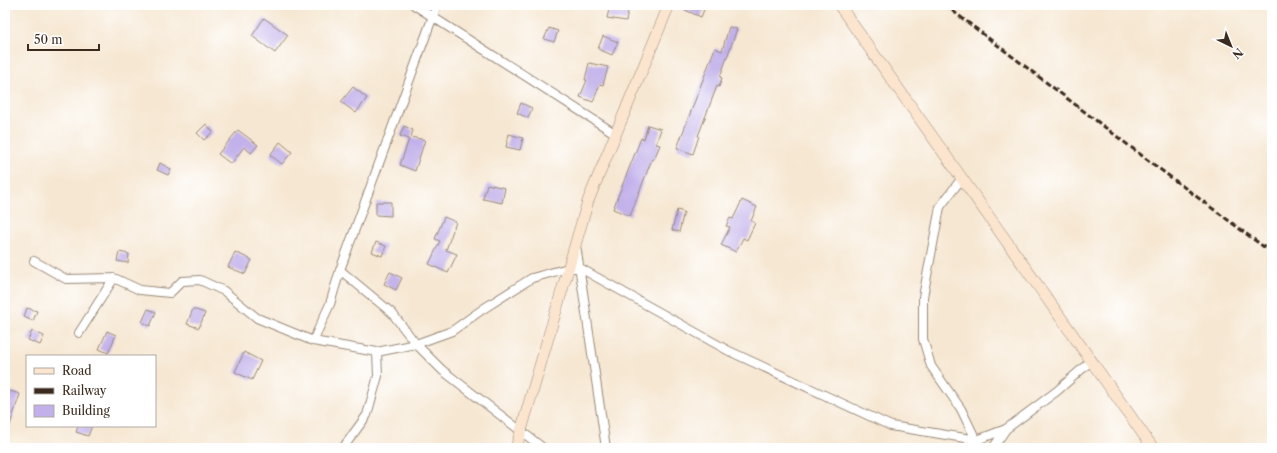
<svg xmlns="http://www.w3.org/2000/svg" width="1277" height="453" font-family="'Libre Caslon Text',serif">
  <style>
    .building { fill: #c1b0ea }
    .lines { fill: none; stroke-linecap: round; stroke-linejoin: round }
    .minor-casing { stroke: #988878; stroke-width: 10 }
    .secondary-casing { stroke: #988878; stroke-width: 12 }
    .minor { stroke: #fff; stroke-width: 8 }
    .secondary { stroke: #fce5cf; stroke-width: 11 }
    .rail { stroke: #3b2a1e; stroke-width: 3; stroke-dasharray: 6 3; stroke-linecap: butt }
  </style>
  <rect width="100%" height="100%" fill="#fff"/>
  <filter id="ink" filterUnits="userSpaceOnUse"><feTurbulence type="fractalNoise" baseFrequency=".025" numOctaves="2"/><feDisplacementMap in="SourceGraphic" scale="8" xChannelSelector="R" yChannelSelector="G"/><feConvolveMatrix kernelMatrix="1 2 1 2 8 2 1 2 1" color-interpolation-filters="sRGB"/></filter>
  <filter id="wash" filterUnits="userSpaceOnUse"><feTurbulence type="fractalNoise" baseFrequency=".012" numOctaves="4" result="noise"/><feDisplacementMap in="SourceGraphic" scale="16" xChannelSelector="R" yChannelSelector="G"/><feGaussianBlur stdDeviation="0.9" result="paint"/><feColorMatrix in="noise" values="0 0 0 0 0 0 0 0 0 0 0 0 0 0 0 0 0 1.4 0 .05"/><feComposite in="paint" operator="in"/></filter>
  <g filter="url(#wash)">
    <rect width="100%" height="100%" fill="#f6e7d2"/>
    <g id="blocks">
      <!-- building -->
      <path class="building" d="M610,5l19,2 -3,14 -19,-3z
        M676,5h30l-5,12 -25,-11z
        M264,18l24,17 -13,18 -23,-17z
        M729,27l8,2 -17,48 2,1 -3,9 -2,-1 -19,50h1l-6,18 -16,-6 38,-100 7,3z
        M549,28l9,3 -4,11 -10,-3z
        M603,36l15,6 -6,13 -14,-6z
        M589,63l19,4 -5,18 -3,-1 -7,18 -13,-5 7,-17h-2z
        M353,87l14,11 -11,15 -15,-11z
        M521,103l11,5 -4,10 -11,-5z
        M206,124l7,8 -9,8 -7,-7z
        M648,125l13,4 -5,15 4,1 -6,14h-2l-22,57 -17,-7 28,-71 3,1z
        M404,126l9,4 -2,7 14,3 -10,31 -15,-6 9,-26 -9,-3z
        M238,130l20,15 -7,8 -7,-6 -13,17 -13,-10z
        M509,134l14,4 -3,12 -14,-3z
        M280,142l12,10 -10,12 -12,-9z
        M160,163l11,6 -3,6 -11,-5z
        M487,184l18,4 -3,15 -19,-4z
        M742,200l15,7 -6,14 4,2 -8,17 -4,-2 -7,14 -15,-7 9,-18 -4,-1 4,-8 3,1z
        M376,202h15v14l-15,-1z
        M677,210l7,2 -5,20 -7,-2z
        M444,217l12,5 -10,28 11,4 -9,19 -19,-9 11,-23 -5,-2z
        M376,242l10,4 -4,10 -10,-4z
        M119,252l10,2 -1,9 -11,-2z
        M235,252l17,8 -7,14 -17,-7z
        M390,272l12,6 -6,12 -12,-6z
        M27,308l10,3 -4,10 -9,-4z
        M148,309l8,3 -6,14 -8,-4z
        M193,309l12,4 -6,15 -12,-4z
        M32,331l12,5 -4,9 -12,-5z
        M107,331l9,4 -8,18 -9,-4z
        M244,352l17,9 -9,19 -17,-8z
        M10,391l10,3 -13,40h-2v-31z
        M78,426h14l-4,10 -12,-4z"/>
    </g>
  </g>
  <g filter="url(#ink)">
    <use href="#blocks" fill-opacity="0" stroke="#988878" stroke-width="1"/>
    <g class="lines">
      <!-- minor casing -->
      <g class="minor-casing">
        <path id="minor" d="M414,5l202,129
          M962,178l-22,29 -17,90v42l8,27 30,43 19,39
          M576,245l30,203
          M34,261l32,18 48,-1 26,12 30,3 12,-12 18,-1 24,11 33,27 56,23 64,11 39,-8 36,-13 31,-22 49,-31 36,-10h12l149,83 162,75 86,14 29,-11 51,-38 35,-31
          M340,270l52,43 24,31 26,26 101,78
          M79,333l35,-55
          M313,341l17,-37 10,-34 97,-265
          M343,448l24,-33 11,-39 -1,-24
          M993,448l13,-19"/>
      </g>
      <!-- secondary casing -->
      <g class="secondary-casing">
        <path id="secondary" d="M839,5l314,443
          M516,448l72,-247 81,-196"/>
      </g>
      <!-- minor -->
      <use href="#minor" class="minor"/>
      <!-- secondary -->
      <use href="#secondary" class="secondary"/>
      <!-- rail -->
      <path class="rail" d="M945,5l204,156 123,92"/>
    </g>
  </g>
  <!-- margin -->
  <rect width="1277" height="453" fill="none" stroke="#fff" stroke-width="20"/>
  <!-- legend -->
  <rect x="26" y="355" width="130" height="72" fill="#ffffff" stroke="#b1aaa5"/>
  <rect x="34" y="368" width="20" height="6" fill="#fce5cf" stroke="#b1aaa5"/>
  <text x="62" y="375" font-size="12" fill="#3b2a1e">Road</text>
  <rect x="34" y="388" width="20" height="6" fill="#3b2a1e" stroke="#b1aaa5"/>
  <text x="62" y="395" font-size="12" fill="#3b2a1e">Railway</text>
  <rect x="34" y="405" width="20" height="12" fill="#c1b0ea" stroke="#b1aaa5"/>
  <text x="62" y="415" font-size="12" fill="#3b2a1e">Building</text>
  <!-- north arrow -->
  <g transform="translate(1231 46) rotate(137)" stroke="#ffffff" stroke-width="3" paint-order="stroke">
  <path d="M0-3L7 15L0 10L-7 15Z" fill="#3b2a1e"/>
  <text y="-6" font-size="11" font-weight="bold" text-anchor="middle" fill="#3b2a1e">N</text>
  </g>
  <!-- scale -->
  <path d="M28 44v6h71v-6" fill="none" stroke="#3b2a1e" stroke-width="2"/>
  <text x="34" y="44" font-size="12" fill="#3b2a1e" stroke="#ffffff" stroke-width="3" paint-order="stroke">50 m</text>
</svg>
